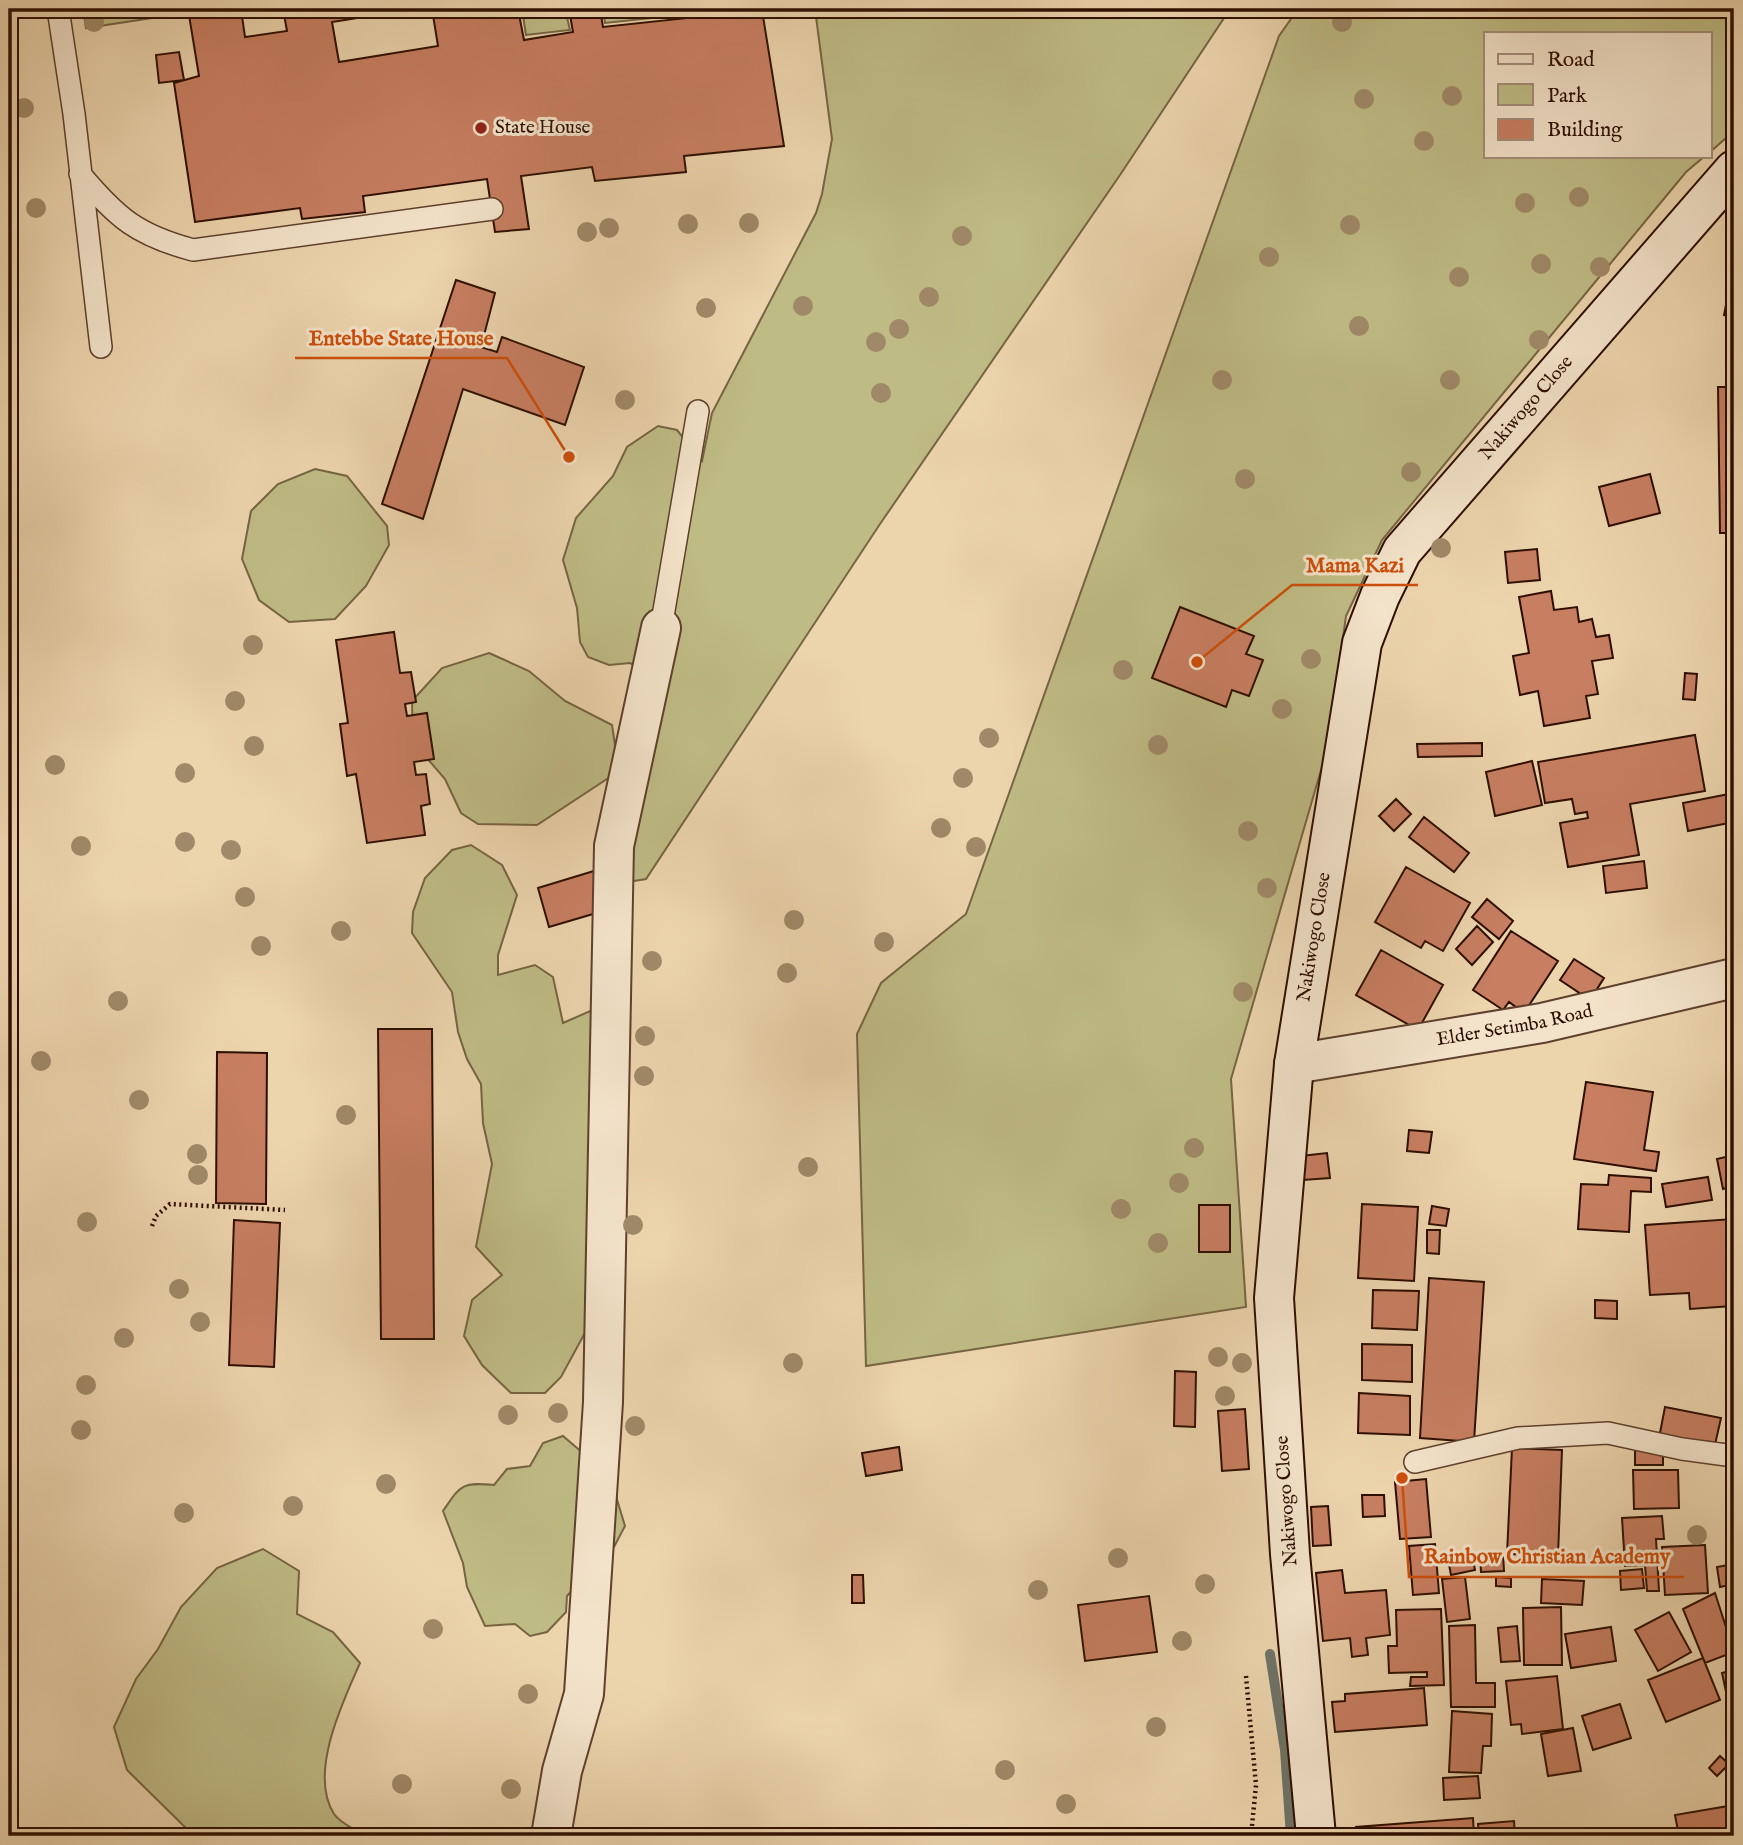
<svg xmlns="http://www.w3.org/2000/svg" width="1743" height="1845" font-family="'IM FELL English',serif">
  <style>
    .green { fill: #bfbb85; stroke: #766443; stroke-width: 2 }
    .lines { fill: none; stroke-linecap: round; stroke-linejoin: round }
    .stream { stroke: #6e7468; stroke-width: 10 }
    .building { fill: #c77e61; stroke: #2e0e01; stroke-width: 2 }
    .lane-casing { stroke: #5e402c; stroke-width: 24 }
    .street-casing { stroke: #5e402c; stroke-width: 42 }
    .secondary-casing { stroke: #2e0e01; stroke-width: 42 }
    .path { stroke: #2e0e01; stroke-width: 4.5; stroke-dasharray: 2 3.5; stroke-linecap: butt }
    .lane { stroke: #f3e3ca; stroke-width: 21 }
    .street { stroke: #f3e3ca; stroke-width: 38 }
    .secondary { stroke: #f3e3ca; stroke-width: 38 }
    .tree { fill: #a08968 }
    .poi-dot { fill: #8f2418; stroke: #f3e3ca; stroke-width: 2.5 }
    .labels { text-anchor: middle; dominant-baseline: central; stroke-width: 6; stroke-linejoin: round; paint-order: stroke }
    .poi-label { font-size: 19px; fill: #2e0e01; stroke: #f3e3ca; text-anchor: start }
    .street-label { font-size: 19px; fill: #2e0e01; stroke: #f3e3ca }
    .leader { fill: none; stroke: #cc4e0a; stroke-width: 2.5 }
    .callout-dot { fill: #cc4e0a; stroke: #f3e3ca; stroke-width: 2.5 }
    .callout-label { font-size: 21px; text-anchor: middle; font-weight: bold; fill: #cc4e0a; stroke: #f3e3ca; stroke-width: 6; stroke-linejoin: round; paint-order: stroke }
  </style>
  <rect width="100%" height="100%" fill="#ecd4ad"/>
  <filter id="stains"><feTurbulence type="fractalNoise" baseFrequency=".00286" numOctaves="4"/><feColorMatrix values="0 0 0 0 .2 0 0 0 0 .09 0 0 0 0 .02 0 0 0 .5 -.17"/></filter>
  <radialGradient id="worn" r=".72"><stop offset=".6" stop-color="#630" stop-opacity="0"/><stop offset="1" stop-color="#630" stop-opacity=".3"/></radialGradient>
  <!-- green -->
  <path class="green" d="M83,9h103v4l-100,15z
    M522,9h43l5,21 -44,5z
    M603,9h135l-133,14z
    M815,9h415l-110,166 -240,349 -234,355 -24,4 38,-204 -30,-16 -21,2 -21,-8 -8,-15 -3,-34 -14,-48 13,-42 37,-42 14,-29 31,-21 19,4 25,31 10,-48 104,-200 6,-19 10,-55z
    M1298,9h436v122l-24,21v-119h-224v123h219l-19,16 -304,368 -36,76 -18,130 -97,333 15,228 -380,59 -9,-332 24,-51 85,-69 313,-878z
    M315,469l32,7 40,50 2,19 -23,41 -31,33 -46,3 -30,-22 -17,-41 9,-48 27,-27z
    M489,653l40,18 36,30 47,24 7,46 -82,54 -59,-1 -17,-11 -16,-34 -32,-37 -1,-41 30,-33z
    M471,845l31,20 15,30 -19,60v20l37,-10 18,12 10,46 34,-15 -10,321 -26,48 -16,16h-34l-29,-28 -18,-29 8,-36 30,-25 -26,-28 16,-83 -9,-41 -2,-39 -14,-25 -9,-27 -6,-40 -40,-59 1,-21 12,-34 27,-28z
    M563,1436l21,18 31,39 10,33 -11,21 -34,12 -3,26 -10,11 -1,16 -19,20 -17,4 -15,-12 -30,2 -18,-39 -4,-24 -20,-52c18,-26 18,-29 51,-26l13,-16 23,-3 13,-23z
    M263,1549l36,22 -2,43 36,18 27,31c-17,39 -52,110 -26,151 6,9 22,16 31,22h-171l-67,-66 -13,-43 22,-48 22,-30 23,-42 36,-39z"/>
  <g class="lines">
    <!-- stream -->
    <path class="stream" d="M1270,1654l15,96 6,86"/>
  </g>
  <!-- building -->
  <path class="building" d="M188,9h53l4,28 42,-6 -4,-22h131l-82,13 7,40 99,-16 -6,-37h86l6,31 49,-8 -4,-23h31l3,18 159,-17 22,136 -100,10 2,16 -91,9 -3,-14 -71,9 8,53 -34,3 -8,-53 -124,17 2,16 -63,7 -2,-11 -105,14 -21,-139 25,-7z
    M179,52l5,28 -25,3 -3,-28z
    M456,280l39,13 -14,54 16,5 5,-15 82,30 -19,58 -102,-36 -40,130 -41,-15z
    M1730,285l4,1v32l-10,-3z
    M1718,387h16v146h-14z
    M1650,474l10,39 -51,13 -10,-39z
    M1537,549l3,31 -32,3 -3,-31z
    M1551,591l3,19 23,-3 2,15 13,-3 4,18 13,-2 4,23 -21,3 6,33 -12,2 4,22 -46,8 -6,-35 -18,4 -7,-39 16,-3 -10,-56z
    M1180,607l74,29 -8,18 17,6 -14,36 -17,-6 -6,17 -74,-29z
    M394,632l6,41 11,-1 5,30 -11,2 2,12 20,-3 7,46 -20,3 2,13 10,-1 4,30 -9,2 4,29 -58,8 -11,-69 -9,2 -7,-52 8,-1 -12,-83z
    M1685,673l12,1 -2,26 -12,-1z
    M1695,735l10,56 -75,13 9,51 -71,12 -8,-44 28,-5 -1,-6 -12,2 -3,-15 -27,4 -7,-41z
    M1482,743v13l-64,1 -1,-13z
    M1532,761l10,44 -47,11 -9,-44z
    M1729,794l5,28 -46,9 -5,-28z
    M1396,799l15,15 -17,17 -15,-15z
    M1424,817l45,36 -15,19 -45,-35z
    M1644,861l3,27 -41,5 -3,-27z
    M1406,867l64,36 -27,48 -18,-10 -4,7 -46,-26z
    M597,870l13,39 -61,18 -11,-39z
    M1487,899l26,22 -14,18 -27,-22z
    M1477,926l16,16 -21,23 -16,-16z
    M1511,931l47,30 -34,52 -15,-11 -6,8 -30,-20z
    M1381,950l62,35 -25,45 -62,-35z
    M1574,959l30,19 -14,22 -30,-20z
    M378,1029h54l2,310h-53z
    M217,1052l50,1 -1,151 -50,-1z
    M1586,1082l67,10 -9,58 15,2 -3,19 -82,-12z
    M1409,1130l23,2 -3,21 -22,-2z
    M1327,1153l3,25 -27,2 -2,-24z
    M1734,1155v31l-11,3 -6,-30z
    M1609,1175l42,3v14l-20,-1 -2,41 -51,-3 3,-45 27,1z
    M1708,1177l4,23 -46,7 -4,-23z
    M1362,1204l56,3 -4,74 -56,-3z
    M1199,1205h31v47h-31z
    M1432,1206l17,3 -3,17 -17,-2z
    M1734,1219v56h-3l1,31 -42,3 -1,-16 -39,2 -5,-70z
    M234,1220l46,3 -6,144 -45,-2z
    M1427,1230h13l-1,24 -12,-1z
    M1429,1278l55,4 -10,160 -54,-4z
    M1373,1290l46,1 -2,39 -45,-2z
    M1595,1300l22,1v18l-22,-1z
    M1362,1344l50,1v37l-50,-2z
    M1175,1371l21,1 -1,55 -21,-1z
    M1359,1393l51,3v39l-52,-2z
    M1665,1407l56,11 -7,31 -55,-11z
    M1245,1409l4,60 -27,2 -4,-60z
    M899,1447l3,23 -36,6 -4,-23z
    M1512,1448l50,2 -4,106 -51,-2z
    M1635,1448h28v17h-28z
    M1633,1470h45l1,38 -45,1z
    M1426,1479l5,58 -31,2 -5,-57z
    M1362,1495h22l1,21 -22,1z
    M1328,1506l3,39 -18,1 -2,-39z
    M1662,1516l2,23h-8l3,52h-12l-2,-26 -20,1 -3,-48z
    M1435,1544l4,49 -26,2 -4,-49z
    M1705,1545l3,48 -43,2 -3,-48z
    M1471,1550l4,20 -24,5 -4,-21z
    M1503,1553l1,18 -23,1 -1,-17z
    M1734,1564v20l-14,3 -3,-20z
    M1642,1569l2,19 -23,2 -1,-19z
    M1342,1570l3,23 41,-3 4,45 -24,3 2,17 -16,2 -2,-19 -27,3 -7,-68z
    M852,1575h11l1,28h-12z
    M1465,1577l5,42 -23,3 -5,-43z
    M1496,1577l15,1v9l-15,-1z
    M1542,1579l42,2 -2,24 -41,-2z
    M1715,1593l19,59 -29,11 -22,-54z
    M1734,1593v28h-1l-5,-27z
    M1149,1596l8,56 -72,9 -7,-56z
    M1561,1607l1,58h-38l-1,-57z
    M1441,1609l3,76 -34,1 1,-9h16v-5l-38,1 -1,-27h9l-1,-36z
    M1669,1612l22,40 -33,19 -23,-41z
    M1475,1625l1,58h19v24h-44l-2,-81z
    M1517,1626l3,35 -19,1 -3,-34z
    M1611,1627l5,34 -45,7 -6,-34z
    M1734,1641v59l-6,1 -6,-28 11,-3 -6,-28z
    M1703,1658l17,42 -54,22 -18,-42z
    M1557,1676l6,53 -41,5 -1,-10 -10,1 -5,-44z
    M1424,1688l3,37 -92,7 -3,-30 13,-1v-7z
    M1620,1704l11,34 -38,12 -11,-34z
    M1452,1711l40,3 -1,32h-8l-2,27 -32,-1z
    M1573,1728l8,43 -33,5 -7,-42z
    M1720,1756l9,8 -12,12 -8,-8z
    M1478,1776l2,22 -36,2 -1,-22z
    M1734,1805v23l-55,8 -4,-21z
    M1473,1818l1,18h-117l-1,-9z
    M1514,1821l1,15h-36l-1,-12z"/>
  <g class="lines">
    <!-- lane casing -->
    <g class="lane-casing">
      <path id="lane" d="M58,9l16,105 27,233
        M80,174c37,44 57,61 113,76l299,-41
        M661,628l37,-217
        M1415,1462l103,-24 90,-5 74,16 52,7"/>
    </g>
    <!-- street casing -->
    <g class="street-casing">
      <g id="street">
        <path id="s1" d="M1294,1064l248,-41 192,-45"/>
        <path d="M551,1836l11,-65 22,-77 19,-292 11,-556 47,-218"/>
      </g>
    </g>
    <!-- secondary casing -->
    <g class="secondary-casing">
      <g id="secondary">
        <path id="s2" d="M1316,1836l-26,-282 -16,-256 20,-234 68,-421 18,-47 22,-45 332,-381"/>
      </g>
    </g>
    <!-- path -->
    <path class="path" d="M152,1226l4,-10 14,-12 115,6
      M1246,1676l10,109 -5,51"/>
    <!-- lane -->
    <use href="#lane" class="lane"/>
    <!-- street -->
    <use href="#street" class="street"/>
    <!-- secondary -->
    <use href="#secondary" class="secondary"/>
  </g>
  <!-- trees -->
  <g class="tree">
    <circle cx="94" cy="22" r="10"/>
    <circle cx="1342" cy="22" r="10"/>
    <circle cx="1452" cy="96" r="10"/>
    <circle cx="1364" cy="99" r="10"/>
    <circle cx="24" cy="108" r="10"/>
    <circle cx="1424" cy="141" r="10"/>
    <circle cx="1579" cy="197" r="10"/>
    <circle cx="1525" cy="203" r="10"/>
    <circle cx="36" cy="208" r="10"/>
    <circle cx="749" cy="223" r="10"/>
    <circle cx="688" cy="224" r="10"/>
    <circle cx="1350" cy="225" r="10"/>
    <circle cx="609" cy="228" r="10"/>
    <circle cx="587" cy="232" r="10"/>
    <circle cx="962" cy="236" r="10"/>
    <circle cx="1269" cy="257" r="10"/>
    <circle cx="1541" cy="264" r="10"/>
    <circle cx="1600" cy="267" r="10"/>
    <circle cx="1459" cy="277" r="10"/>
    <circle cx="929" cy="297" r="10"/>
    <circle cx="803" cy="306" r="10"/>
    <circle cx="706" cy="308" r="10"/>
    <circle cx="1359" cy="326" r="10"/>
    <circle cx="899" cy="329" r="10"/>
    <circle cx="1539" cy="340" r="10"/>
    <circle cx="876" cy="342" r="10"/>
    <circle cx="1222" cy="380" r="10"/>
    <circle cx="1450" cy="380" r="10"/>
    <circle cx="881" cy="393" r="10"/>
    <circle cx="625" cy="400" r="10"/>
    <circle cx="1411" cy="472" r="10"/>
    <circle cx="1245" cy="479" r="10"/>
    <circle cx="1441" cy="548" r="10"/>
    <circle cx="253" cy="645" r="10"/>
    <circle cx="1311" cy="659" r="10"/>
    <circle cx="1123" cy="670" r="10"/>
    <circle cx="235" cy="701" r="10"/>
    <circle cx="1282" cy="709" r="10"/>
    <circle cx="989" cy="738" r="10"/>
    <circle cx="1158" cy="745" r="10"/>
    <circle cx="254" cy="746" r="10"/>
    <circle cx="55" cy="765" r="10"/>
    <circle cx="185" cy="773" r="10"/>
    <circle cx="963" cy="778" r="10"/>
    <circle cx="941" cy="828" r="10"/>
    <circle cx="1248" cy="831" r="10"/>
    <circle cx="185" cy="842" r="10"/>
    <circle cx="81" cy="846" r="10"/>
    <circle cx="976" cy="847" r="10"/>
    <circle cx="231" cy="850" r="10"/>
    <circle cx="1267" cy="888" r="10"/>
    <circle cx="245" cy="897" r="10"/>
    <circle cx="794" cy="920" r="10"/>
    <circle cx="341" cy="931" r="10"/>
    <circle cx="884" cy="942" r="10"/>
    <circle cx="261" cy="946" r="10"/>
    <circle cx="652" cy="961" r="10"/>
    <circle cx="787" cy="973" r="10"/>
    <circle cx="1243" cy="992" r="10"/>
    <circle cx="118" cy="1001" r="10"/>
    <circle cx="645" cy="1036" r="10"/>
    <circle cx="41" cy="1061" r="10"/>
    <circle cx="644" cy="1076" r="10"/>
    <circle cx="139" cy="1100" r="10"/>
    <circle cx="346" cy="1115" r="10"/>
    <circle cx="1194" cy="1148" r="10"/>
    <circle cx="197" cy="1154" r="10"/>
    <circle cx="808" cy="1167" r="10"/>
    <circle cx="198" cy="1175" r="10"/>
    <circle cx="1179" cy="1183" r="10"/>
    <circle cx="1121" cy="1209" r="10"/>
    <circle cx="87" cy="1222" r="10"/>
    <circle cx="633" cy="1225" r="10"/>
    <circle cx="1158" cy="1243" r="10"/>
    <circle cx="179" cy="1289" r="10"/>
    <circle cx="200" cy="1322" r="10"/>
    <circle cx="124" cy="1338" r="10"/>
    <circle cx="1218" cy="1357" r="10"/>
    <circle cx="793" cy="1363" r="10"/>
    <circle cx="1242" cy="1363" r="10"/>
    <circle cx="86" cy="1385" r="10"/>
    <circle cx="1225" cy="1396" r="10"/>
    <circle cx="558" cy="1413" r="10"/>
    <circle cx="508" cy="1415" r="10"/>
    <circle cx="635" cy="1426" r="10"/>
    <circle cx="81" cy="1430" r="10"/>
    <circle cx="386" cy="1484" r="10"/>
    <circle cx="293" cy="1506" r="10"/>
    <circle cx="184" cy="1513" r="10"/>
    <circle cx="1697" cy="1535" r="10"/>
    <circle cx="1118" cy="1558" r="10"/>
    <circle cx="1205" cy="1584" r="10"/>
    <circle cx="1038" cy="1590" r="10"/>
    <circle cx="433" cy="1629" r="10"/>
    <circle cx="1182" cy="1641" r="10"/>
    <circle cx="528" cy="1694" r="10"/>
    <circle cx="1156" cy="1727" r="10"/>
    <circle cx="1005" cy="1770" r="10"/>
    <circle cx="402" cy="1784" r="10"/>
    <circle cx="511" cy="1789" r="10"/>
    <circle cx="1066" cy="1804" r="10"/>
  </g>
  <!-- markers -->
  <circle class="poi-dot" cx="481" cy="128" r="7"/>
  <g class="labels">
    <!-- poi labels -->
    <g class="poi-label">
      <text x="495" y="128">State House</text>
    </g>
    <!-- street labels -->
    <g class="street-label">
      <text stroke="none"><textPath href="#s2" startOffset="1491">Nakiwogo Close</textPath></text>
      <text stroke="none"><textPath href="#s2" startOffset="903">Nakiwogo Close</textPath></text>
      <text stroke="none"><textPath href="#s1" startOffset="224">Elder Setimba Road</textPath></text>
      <text transform="translate(1287 1501) rotate(-94)">Nakiwogo Close</text>
    </g>
  </g>
  <!-- callouts -->
  <path class="leader" d="M569 457L507 358H295M1197 662L1292 585H1418M1402 1478L1409 1577H1684"/>
  <g class="callout-dot">
    <circle cx="569" cy="457" r="7"/>
    <circle cx="1197" cy="662" r="7"/>
    <circle cx="1402" cy="1478" r="7"/>
  </g>
  <g class="callout-label">
    <text x="401" y="345">Entebbe State House</text>
    <text x="1355" y="572">Mama Kazi</text>
    <text x="1547" y="1563">Rainbow Christian Academy</text>
  </g>
  <!-- margin -->
  <rect width="1743" height="1845" fill="none" stroke="#ecd4ad" stroke-width="35"/>
  <rect x="10" y="10" width="1722" height="1824" fill="none" stroke="#2e0e01" stroke-width="3.5"/>
  <rect x="18" y="18" width="1708" height="1810" fill="none" stroke="#2e0e01" stroke-width="2"/>
  <!-- legend -->
  <rect x="1484" y="32" width="228" height="126" fill="#f3e3ca" stroke="#a48e7a" stroke-width="2"/>
  <rect x="1498" y="54" width="35" height="10" fill="#f3e3ca" stroke="#a48e7a" stroke-width="2"/>
  <text x="1547" y="66" font-size="21" fill="#2e0e01">Road</text>
  <rect x="1498" y="84" width="35" height="21" fill="#bfbb85" stroke="#a48e7a" stroke-width="2"/>
  <text x="1547" y="102" font-size="21" fill="#2e0e01">Park</text>
  <rect x="1498" y="119" width="35" height="21" fill="#c77e61" stroke="#a48e7a" stroke-width="2"/>
  <text x="1547" y="136" font-size="21" fill="#2e0e01">Building</text>
  <rect width="100%" height="100%" filter="url(#stains)"/>
  <rect width="100%" height="100%" fill="url(#worn)"/>
</svg>
